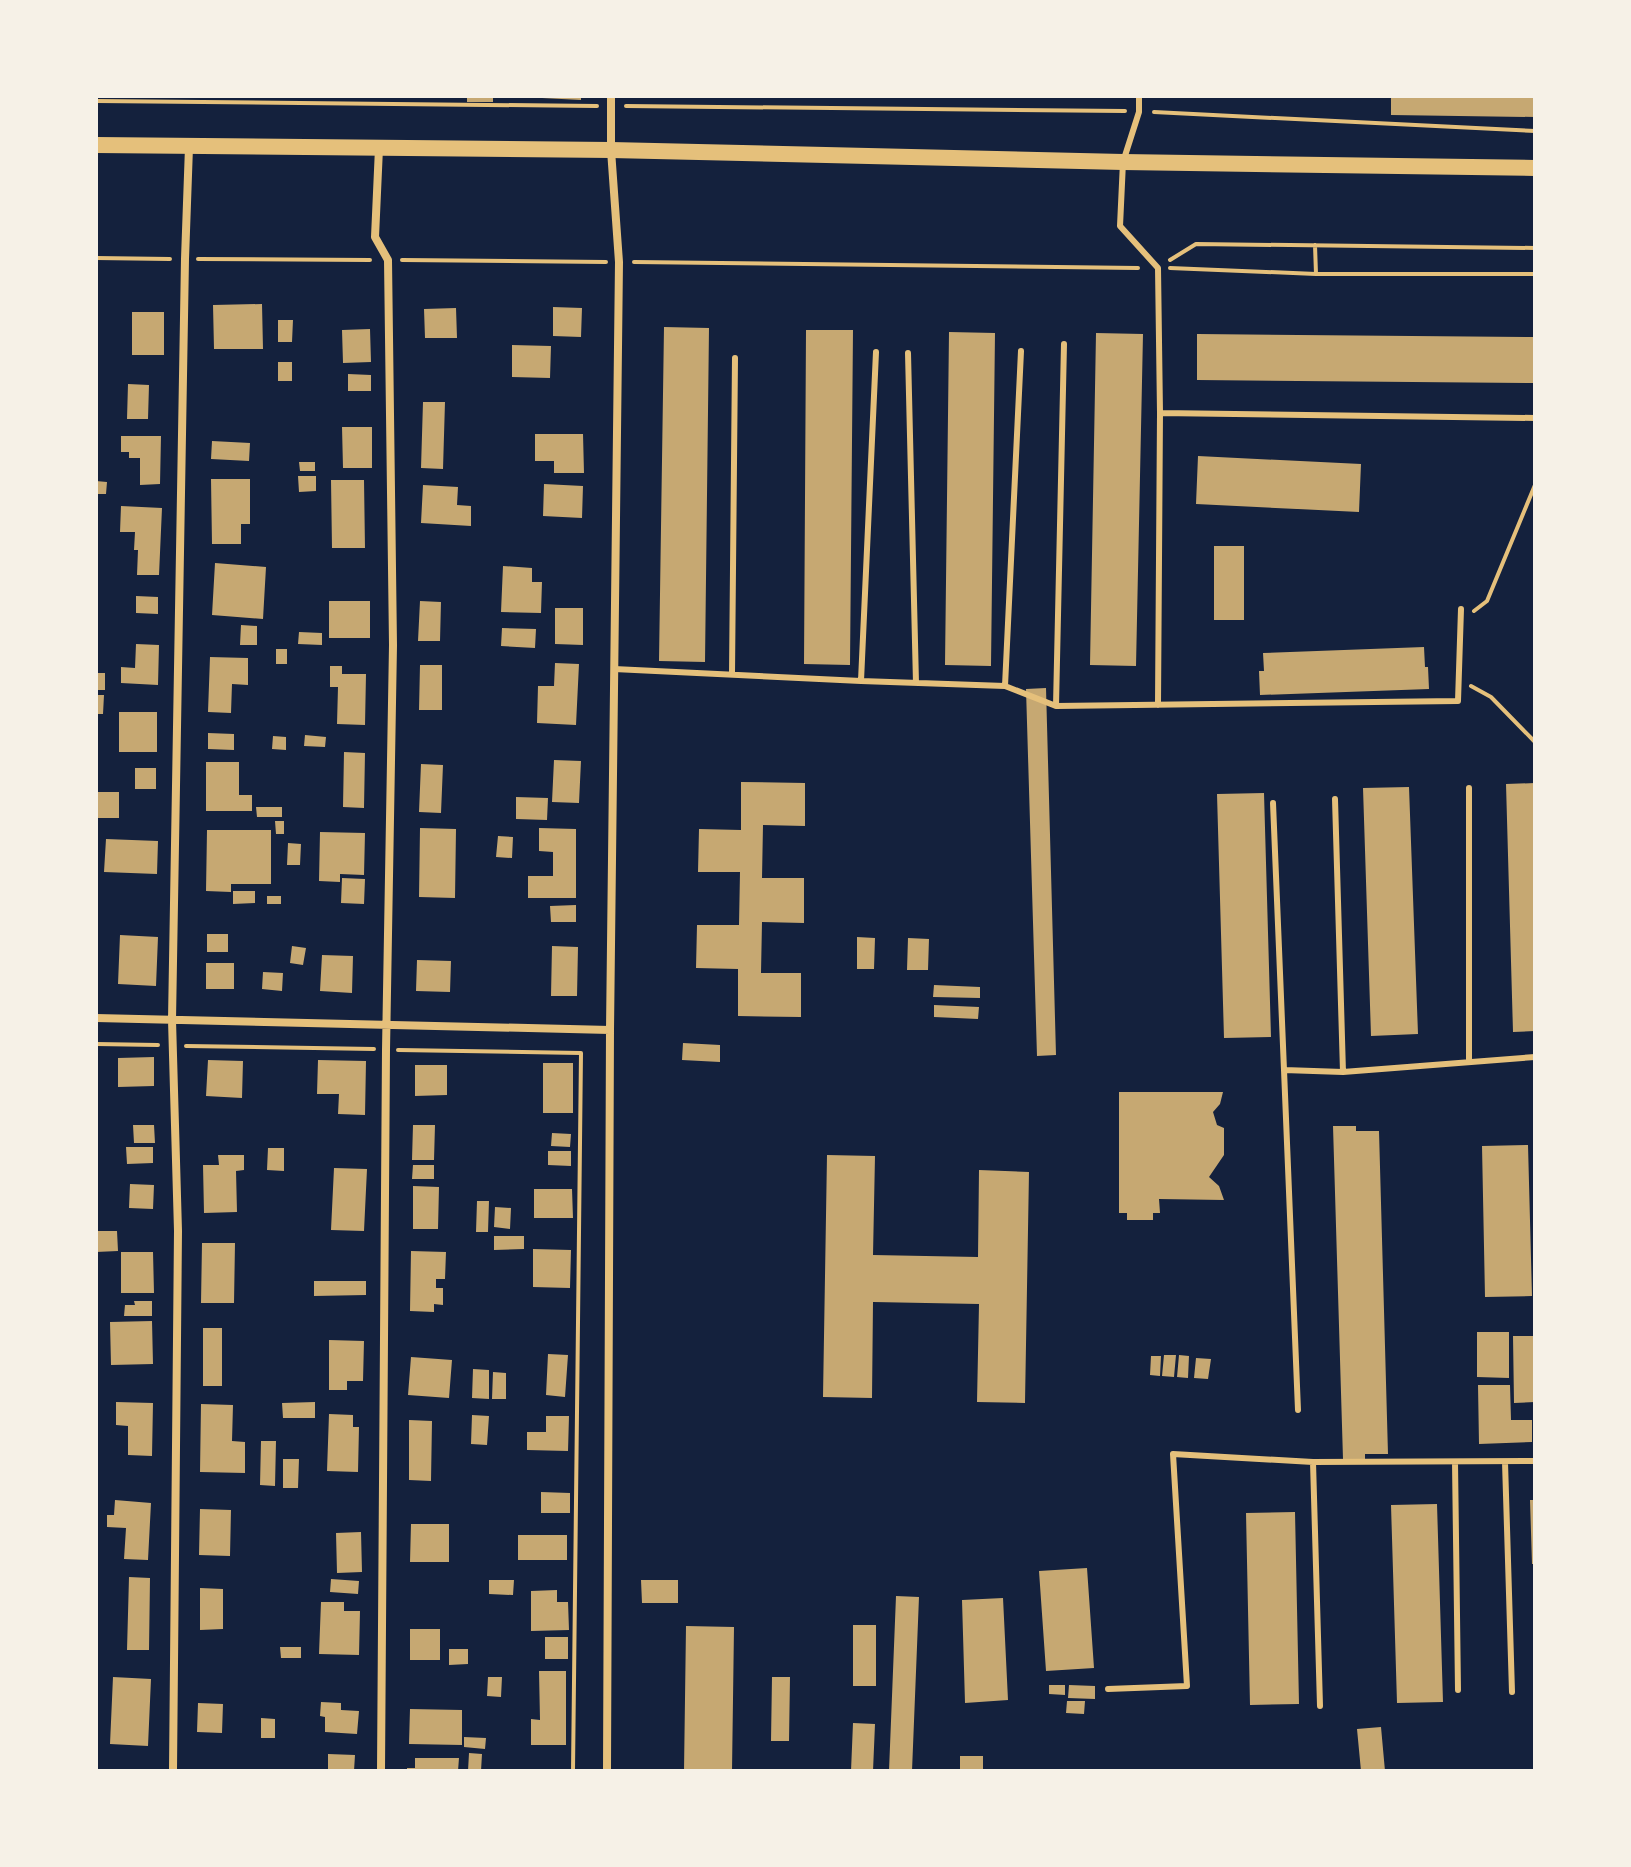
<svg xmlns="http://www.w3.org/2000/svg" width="1631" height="1867" font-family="Overpass,sans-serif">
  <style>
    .building { fill: #c6a872 }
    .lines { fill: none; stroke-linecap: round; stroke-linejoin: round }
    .path { stroke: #e5c07b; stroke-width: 4 }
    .service { stroke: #e5c07b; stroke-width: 6 }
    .minor { stroke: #e5c07b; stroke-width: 8 }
    .secondary { stroke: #e5c07b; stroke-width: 16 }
  </style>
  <rect width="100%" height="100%" fill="#14213d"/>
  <!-- building -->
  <path class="building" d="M467,96h26v6h-26z
    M542,96h39v4l-39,-2z
    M1391,96h144v21l-144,-2z
    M262,304l1,45h-49l-1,-44z
    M553,307l29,1 -1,29 -28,-1z
    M456,308l1,30h-32l-1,-29z
    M132,312h32v43h-32z
    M278,320h15l-1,22h-14z
    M664,327l45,1 -4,334 -46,-1z
    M370,329l1,33 -28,1 -1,-33z
    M806,330h47l-3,335 -46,-1z
    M949,332l46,1 -4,333 -46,-1z
    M1096,333l47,1 -7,332 -46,-1z
    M1197,334l338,3v46l-338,-3z
    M512,345l39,1 -1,32 -38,-1z
    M278,362h14v19h-14z
    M348,374l23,1v16h-23z
    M128,384l21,1 -1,34h-21z
    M423,402h22l-2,67 -22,-1z
    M342,427h30v41h-29z
    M535,434h48l1,39h-30v-12h-19z
    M121,436h40l-1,48 -20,1v-27h-11v-6h-8z
    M212,441l38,2 -1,18 -38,-2z
    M1198,456l163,8 -2,48 -163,-8z
    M299,462h16v9h-15z
    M298,476h18v15l-17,1z
    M211,479h39v45h-9v20h-29z
    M331,480h33l1,68h-33z
    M96,481l11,1 -1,12h-10z
    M544,484l39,2 -1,32 -39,-2z
    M423,485l35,2 -1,18 14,1v20l-50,-3z
    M121,506l41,2 -3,67h-22l1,-25h-4l1,-18h-15z
    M1214,546h30v74h-30z
    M215,563l51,4 -3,52 -51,-4z
    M503,566l29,2v14h10l-1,31 -40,-1z
    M136,596l22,1v17l-22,-1z
    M329,601h41v37h-41z
    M420,601l21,1 -1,39h-22z
    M555,608h28v37l-28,-1z
    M241,625l16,1v19h-17z
    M502,628l34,1 -1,19 -34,-2z
    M299,632l23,1v12l-24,-1z
    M136,644l23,1 -1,40 -37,-2v-16l14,1z
    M1424,647l1,20h3l1,22 -169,6 -1,-24h5l-1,-18z
    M276,649h11v15h-11z
    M210,657l38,1v27l-16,-1 -1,29 -23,-1z
    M555,663l24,1 -3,61 -39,-2 1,-37h16z
    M420,665h22v45h-23z
    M330,666h12v8h24l-1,51 -28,-1 1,-37h-8z
    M96,673h9v17h-9z
    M1046,688l10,367 -19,1 -11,-367z
    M96,695h8l-1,19h-7z
    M119,712h38v40h-38z
    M208,733l26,1v16l-26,-1z
    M305,735l21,2 -1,10 -21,-1z
    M273,736l13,1v13l-14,-1z
    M344,752l21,1 -1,55 -21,-1z
    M554,760l27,1 -2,42 -27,-1z
    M206,762h33v33h13v16h-46z
    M421,764l22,1 -2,48 -22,-1z
    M135,768h21v21h-21z
    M741,782l64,1v43l-42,-1 -1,53h42v45l-42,-1 -1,51h40v44l-63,-1v-47l-42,-1 1,-43h42l1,-53h-42l1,-43 42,1z
    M1535,783v248l-22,1 -7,-248z
    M1409,787l9,247 -47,2 -8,-248z
    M96,792h23v26h-23z
    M1264,793l7,244 -47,1 -7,-244z
    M516,797l32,1 -1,22 -31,-1z
    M256,807h26v10h-25z
    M275,821h9v13h-8z
    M420,828l36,1 -1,69 -36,-1z
    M539,828l37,1v69h-48v-22h25v-24l-14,-1z
    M207,830h64v54h-40v8l-25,-1z
    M320,832l45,1 -1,42 -24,-1v8l-21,-1z
    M498,836l15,1 -1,21 -16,-1z
    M106,839l52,2 -1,33 -53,-2z
    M288,843l13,1 -1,21h-13z
    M342,878l23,1 -1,25 -23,-1z
    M233,891h22v12l-22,1z
    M267,896h14v8h-14z
    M576,905v17h-25l-1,-16z
    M207,934h21v18h-21z
    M120,935l38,2 -2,49 -38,-2z
    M857,937l18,1 -1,31h-17z
    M908,938l21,1 -1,31h-21z
    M292,946l14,2 -3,17 -13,-2z
    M552,946l26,1 -1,49h-26z
    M322,955l31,1 -1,37 -32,-2z
    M417,960l34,1 -1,31 -34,-1z
    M206,963h28v26h-28z
    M263,972l20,1 -1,18 -20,-2z
    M934,985l46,2v11l-47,-1z
    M934,1005l45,2 -1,12 -44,-2z
    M683,1043l37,2v17l-38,-2z
    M154,1057v29l-36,1v-29z
    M208,1060l35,1 -1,37 -36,-2z
    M318,1060l48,1 -1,54 -27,-1 1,-20h-22z
    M543,1063h30v50h-30z
    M415,1065h32v30l-32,1z
    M1119,1092h104l-3,12 -7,8 4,13 7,3v27l-15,22 10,9 5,14 -65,-1 1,14h-7v7h-26v-7h-8z
    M133,1125h21l1,18h-21z
    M413,1125h22l-1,35h-22z
    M1333,1126h23v5h23l9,323h-23v5h-22z
    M552,1133l19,1 -1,13 -19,-1z
    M1528,1145l4,151 -47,1 -3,-151z
    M126,1147h27v16l-26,1z
    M268,1148h16v23l-17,-1z
    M548,1151h23v15l-23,-1z
    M218,1155h26v15l-8,1 1,41 -33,1 -1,-48h16z
    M827,1155l48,1 -2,99 105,2 1,-87 50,2 -4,231 -48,-1 2,-98 -106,-2 -1,96 -49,-1z
    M413,1165h21v14h-22z
    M334,1168l33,1 -3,62 -33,-1z
    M130,1184l24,1 -1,24 -24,-1z
    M413,1186l26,1 -1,42h-25z
    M534,1189h38l1,29h-39z
    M477,1201h12l-1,31h-12z
    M495,1207l16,1 -1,21 -16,-2z
    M96,1231h21l1,20 -22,1z
    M494,1236h30v13l-30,1z
    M202,1243h33l-1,60h-33z
    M533,1249l38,1 -1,38 -37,-1z
    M411,1251l35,1 -1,27h-9v9h7v17l-9,-1v8l-24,-1z
    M121,1252h32l1,41h-33z
    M314,1281h52v14l-52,1z
    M134,1301h18v15h-28l1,-11h10z
    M152,1321l1,43 -42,1 -1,-43z
    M203,1328h19v58h-19z
    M1477,1332h32v46l-32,-1z
    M1513,1336h22v66l-21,1z
    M329,1340l35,1 -1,40h-16v9h-18z
    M548,1354l20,1 -3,42 -19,-2z
    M1164,1355h12l-2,22 -12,-1z
    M1179,1355l10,1 -1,22 -11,-1z
    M1151,1356h10l-1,20 -10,-1z
    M411,1357l41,3 -3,38 -41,-3z
    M1196,1358l15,1 -3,20 -14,-1z
    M473,1369l16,1v29l-17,-1z
    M493,1372l13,1v26h-14z
    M1478,1385h32l1,35h21v22l-53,2z
    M116,1402l37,1 -1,53 -24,-1v-29l-12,-1z
    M315,1402v16h-32l-1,-15z
    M201,1404l32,1 -1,36 13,1v31l-45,-1z
    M329,1414l24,1v12h6l-1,45 -31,-1z
    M472,1415l17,1 -2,29 -16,-1z
    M546,1416h23l-1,35 -41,-1v-18h19z
    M409,1420l23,1 -1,60 -22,-1z
    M261,1441h15l-1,45 -15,-1z
    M283,1459h16l-1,29h-15z
    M541,1492l29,1v20h-29z
    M115,1500l36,3 -3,57 -24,-1 2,-31 -19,-1v-12h7z
    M1530,1500h5v64h-3z
    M1437,1504l6,198 -46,1 -6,-198z
    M200,1509l31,1 -1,46 -31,-1z
    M1295,1512l4,192 -49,1 -4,-192z
    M411,1524h38v38h-39z
    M361,1532l1,40 -25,1 -1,-40z
    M518,1535h49v25h-49z
    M1087,1568l7,100 -48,3 -7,-100z
    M129,1577l21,1 -1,72h-22z
    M331,1579l28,2 -1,13 -28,-2z
    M489,1580h25l-1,15 -24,-1z
    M641,1580h37v23h-36z
    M200,1588l23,1v40l-23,1z
    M557,1590v12h11l1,28 -38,1v-40z
    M896,1596l23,1 -7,174h-23z
    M1003,1598l5,102 -43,3 -3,-103z
    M321,1602h23v9h16l-1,44 -40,-1z
    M853,1625h23v61h-23z
    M686,1626l48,1 -2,144h-48z
    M410,1629h30v31h-30z
    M545,1637h23v22h-23z
    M280,1647h21v11h-20z
    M449,1649h19v15l-19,1z
    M539,1671h27v74h-35v-26l9,1z
    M113,1677l38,2 -3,67 -38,-2z
    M488,1677h14l-1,20 -14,-1z
    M772,1677h18l-1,64h-18z
    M1049,1685h16v10l-16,-1z
    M1069,1685l26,1v13l-27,-1z
    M1067,1701h18l-1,13 -18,-1z
    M321,1702l20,1v7l18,1 -2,23 -32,-2v-15l-5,-1z
    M198,1703l25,1 -1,29 -25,-1z
    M410,1709l52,1v35l-53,-1z
    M261,1718l14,1v19h-14z
    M853,1723l22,1 -2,47h-22z
    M1381,1727l4,44h-24l-4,-42z
    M464,1737l22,1 -1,11 -21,-2z
    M469,1753l13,1 -1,17h-13z
    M328,1754l27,1 -1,16h-26z
    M960,1756h23v15h-23z
    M415,1758h44l-1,13h-51v-3h8z"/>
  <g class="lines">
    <!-- path -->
    <path class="path" d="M96,101l501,5
      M626,106l499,5
      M1154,112l381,19
      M1315,245l1,29
      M96,258l74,1
      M198,259l172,1
      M402,260l204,2
      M1170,260l26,-16 339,4
      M634,262l504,6
      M1170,268l146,6h219
      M1474,611l13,-10 48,-116
      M1471,686l20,11 44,45
      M96,1044l62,1
      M186,1046l188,3
      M398,1050l183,3 -8,718"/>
    <!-- service -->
    <path class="service" d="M1139,96v16l-16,50 -3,64 38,42 2,145 -2,292
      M908,353l8,330
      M1160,413l375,5
      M614,669l247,12 144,5 51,20 402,-5 3,-92
      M732,674l3,-316
      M861,681l15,-329
      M1005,686l16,-335
      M1056,706l8,-362
      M1335,799l8,273
      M1273,803l11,267
      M1469,1062v-274
      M1298,1410l-14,-340 59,2 192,-15
      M1313,1462l7,244
      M1455,1462l3,228
      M1505,1462l7,230
      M1108,1689l79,-3 -14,-232 140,8 222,-1"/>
    <!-- minor -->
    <path class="minor" d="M379,148l-4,89 13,23 5,385 -7,405 -5,721
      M96,1018l514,12
      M173,1771l5,-540 -6,-211 13,-761 4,-112
      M607,1771l3,-741 9,-768 -8,-112v-54"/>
    <!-- secondary -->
    <path class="secondary" d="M96,145l515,5 512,12 412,6"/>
  </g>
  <!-- border -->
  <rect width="1631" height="1867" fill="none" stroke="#f6f1e7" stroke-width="196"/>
</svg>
